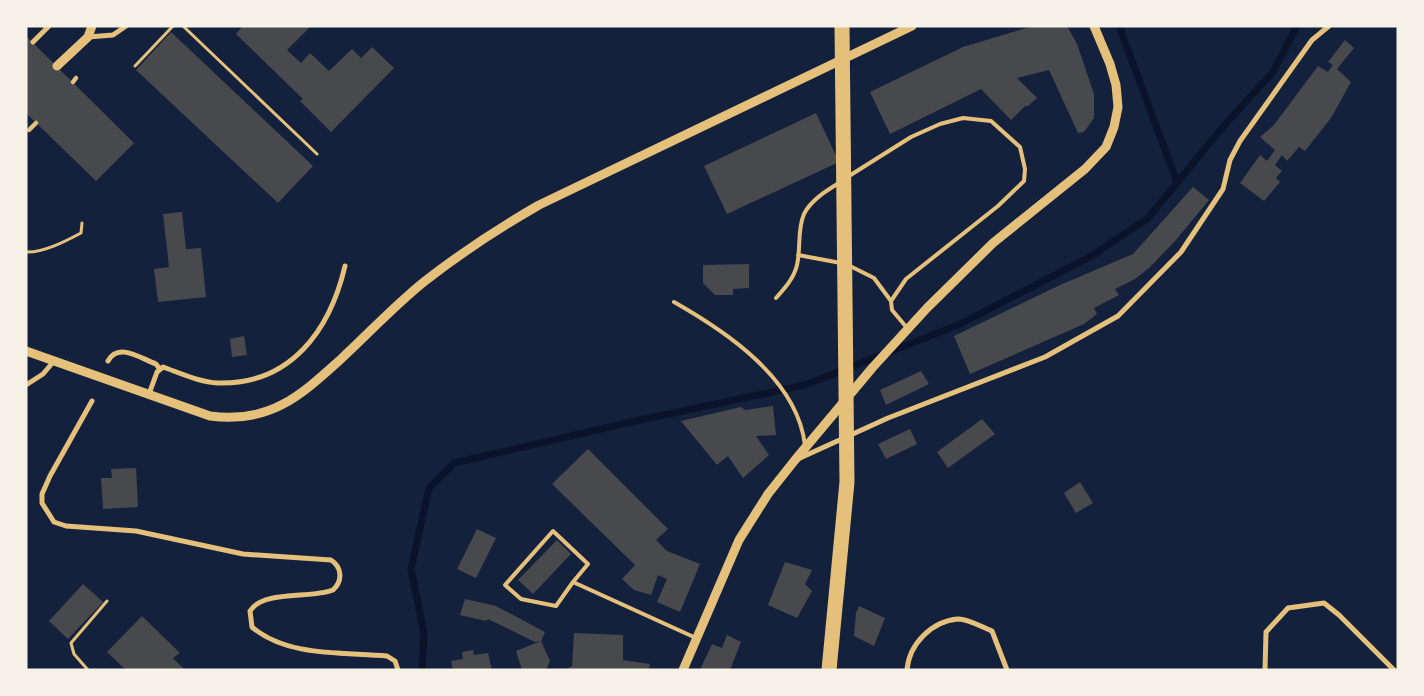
<svg xmlns="http://www.w3.org/2000/svg" width="1424" height="696" font-family="Mulish,sans-serif">
  <style>
    .lines { fill: none; stroke-linecap: round; stroke-linejoin: round }
    .stream { stroke: #0b132b; stroke-width: 7 }
    .building { fill: #48494c }
    .path { stroke: #e5c07b; stroke-width: 3 }
    .service { stroke: #e5c07b; stroke-width: 4 }
    .pedestrian { stroke: #e5c07b; stroke-width: 4.5 }
    .minor { stroke: #e5c07b; stroke-width: 5 }
    .tertiary { stroke: #e5c07b; stroke-width: 9 }
    .motorway { stroke: #e5c07b; stroke-width: 15 }
  </style>
  <rect width="100%" height="100%" fill="#14213d"/>
  <g class="lines">
    <!-- stream -->
    <path class="stream" d="M1119,26l58,156
      M422,670l2,-37 -13,-64 18,-81 25,-25 186,-43 165,-35 153,-60 132,-68 58,-39 74,-90 51,-56 24,-46"/>
  </g>
  <!-- building -->
  <path class="building" d="M243,26h68l-24,24 14,13 9,-10 19,18 23,-22 9,9 11,-11 22,21 -63,64 -31,-31 3,-2 -67,-65z
    M1033,26h34l10,18 17,50v24l-10,14 -6,1 -29,-63 -32,8 20,20 -9,8h-3l-14,14 -30,-31 -91,45 -20,-42 93,-45z
    M171,32l142,134 -35,37 -142,-133z
    M26,36l108,107 -38,38 -70,-68z
    M1345,40l9,8 -17,21 14,13 -20,36 -26,33 -6,-4 -12,14 -5,-6 -7,10 7,6 -6,7 4,4 -16,19 -24,-18 20,-28 7,6 8,-11 -15,-13 14,-12 44,-59 10,6 5,-7 -5,-3z
    M816,113l23,49 -112,52 -23,-48z
    M1193,187l16,13 -33,40 -26,27 -15,12 -20,10 4,6 -25,13 3,6 -13,10 -114,50 -16,-38 106,-51 73,-31z
    M182,212l4,37 15,-1 5,49 -48,5 -4,-33 15,-2 -6,-53z
    M749,264v24l-16,1v6h-18l-12,-12v-18z
    M244,336l3,19 -15,2 -2,-18z
    M921,371l8,13 -43,21 -6,-15z
    M773,406l3,29 -20,1 13,19 -26,23 -15,-22 -11,9 -36,-44 60,-14 4,3z
    M982,419l13,15 -47,34 -11,-16z
    M910,429l7,15 -31,15 -8,-15z
    M588,449l80,80 -12,11 11,11 33,13 -20,48 -23,-10 10,-23 -9,-4 -7,20 -17,-5 -12,-11 13,-14 -83,-81z
    M136,468l2,39 -35,2 -2,-31h11l-1,-9z
    M1080,482l13,21 -17,10 -12,-20z
    M477,529l19,9 -20,40 -19,-9z
    M557,540l14,14 -38,40 -15,-14z
    M785,562l27,8 -7,14 7,7 -15,27 -29,-13z
    M83,584l20,18 -35,37 -19,-18z
    M465,599l31,7 49,26 -4,9 -6,1 -47,-23 -2,2 -26,-6z
    M859,606l26,12 -11,28 -20,-10 2,-23z
    M142,616l38,37 -7,5 12,12h-59l-19,-18z
    M574,633l49,2v25l27,4 -1,6h-85l8,-4z
    M727,635l14,7 -11,28h-30l12,-26 10,4z
    M541,641l9,20 -4,9h-24l-6,-19z
    M473,650l1,5 14,-2 4,17h-39l-2,-9 12,-2 -1,-7z"/>
  <g class="lines">
    <!-- path -->
    <path class="path" d="M183,26l134,128
      M135,66l38,-40
      M26,252c17,1 40,-11 55,-19l1,-10
      M88,670l-14,-16 -3,-11 36,-42"/>
    <!-- service -->
    <path class="service" d="M849,176l62,-39 29,-13 23,-6 28,3 29,26 5,22 -1,12 -26,25 -92,73 -15,22 1,9 16,19
      M798,255l43,8
      M848,265l26,13 17,23
      M776,298c9,-10 18,-20 21,-33 4,-17 0,-35 7,-51 7,-14 22,-23 35,-31
      M674,302c53,30 123,77 131,143
      M573,582l15,-18 -35,-33 -48,54 16,14 35,7 17,-24 123,56"/>
    <!-- pedestrian -->
    <path class="pedestrian" d="M73,82l3,-4
      M29,130l7,-7"/>
    <!-- minor -->
    <path class="minor" d="M88,37l25,-2 13,-9
      M33,42l16,-16
      M108,361c10,-19 32,-3 48,3l3,4
      M26,385l17,-11 11,-13
      M149,394l8,-22 6,-5c17,6 36,15 55,16 73,2 112,-53 127,-117
      M92,401l-42,75 -8,18v9l12,19 12,4 70,5 107,23 88,6c11,7 12,21 2,30 -23,9 -70,0 -83,21l2,16c35,30 91,25 135,29l8,5 3,9
      M800,458l88,-40 157,-61 73,-41 63,-64 42,-63 7,-29 10,-19 72,-101 17,-14
      M907,670c2,-26 25,-49 51,-51 10,0 24,8 34,12l15,39
      M1265,670l1,-38 22,-24 36,-5 15,12 55,55"/>
    <!-- tertiary -->
    <path class="tertiary" d="M57,66l31,-29 4,-11
      M26,351l184,65c60,8 90,-20 131,-57 28,-26 54,-54 84,-78 36,-28 74,-53 114,-76l373,-179
      M683,670l56,-130 29,-46 27,-34 78,-93 54,-59 66,-65 92,-74 21,-22 8,-20 4,-20 -2,-22 -6,-21 -16,-38"/>
    <!-- motorway -->
    <path class="motorway" d="M829,670l18,-188 -5,-456"/>
  </g>
  <!-- border -->
  <rect width="1424" height="696" fill="none" stroke="#f6f1e7" stroke-width="55"/>
</svg>
